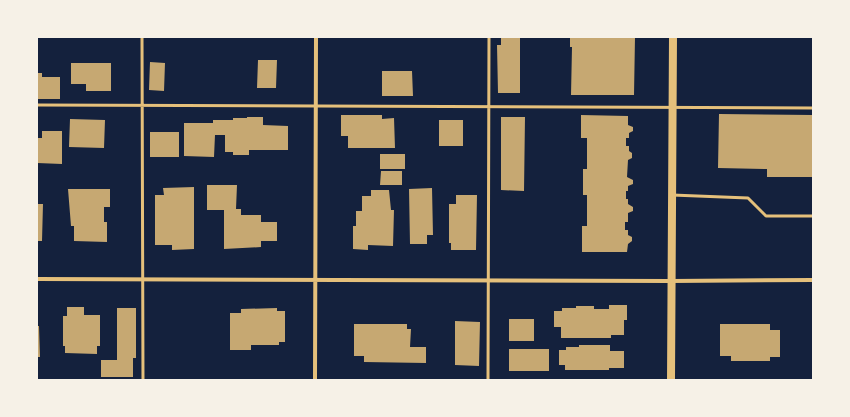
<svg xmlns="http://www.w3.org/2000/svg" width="850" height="417" font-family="'Alegreya Sans',sans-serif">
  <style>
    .building { fill: #c6a872 }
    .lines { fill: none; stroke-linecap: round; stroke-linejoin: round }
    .service { stroke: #e5c07b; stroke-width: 3 }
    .minor { stroke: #e5c07b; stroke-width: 4 }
    .secondary { stroke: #e5c07b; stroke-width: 8 }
  </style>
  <rect width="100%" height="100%" fill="#14213d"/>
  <!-- building -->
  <path class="building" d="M501,37h19v56h-22l-1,-48h4z
    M570,37h65l-1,58h-63l1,-48h-2z
    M258,60h19l-1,28h-19z
    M150,62l15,1 -1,28 -15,-1z
    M71,63h40v28h-25v-7h-15z
    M382,71h30l1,25h-31z
    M37,73h5v4h18v22h-23z
    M719,114l94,1v62h-46v-8l-49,-1z
    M341,115h41v4l12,-1 1,30h-47v-12h-7z
    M581,115l47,1v9l5,2v4l-4,2v5h-3v8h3v5l3,2v5l-4,2 -1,17 6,3v4l-5,2v5h-2v8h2v5l5,3v4l-5,2v9h-3v8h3v5l4,2v4l-4,3 -1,8h-45v-26h5v-31h-4v-26h4v-31h-6z
    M247,117h16v8l25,1v24h-39v5h-16v-3h-8v-17h-10l-1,22 -30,-1v-33h29v-3h20v-2h14z
    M501,117h24l-1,74 -23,-1z
    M70,119l35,1 -1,28 -35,-1z
    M439,120h24v26h-24z
    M42,131h20v33l-25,-1v-25h5z
    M150,132h29v25h-29z
    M380,154h25v15h-25z
    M381,171h21v14h-22z
    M207,185h30l-1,24h5v6h20v7h16v19h-16v6l-37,2v-39h-17z
    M194,187v62l-22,1v-5h-17v-50h9l-1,-7z
    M432,188l1,47h-6v9h-17l-1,-55z
    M68,189h42v18h-6v15h3v20l-33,-1v-15h-3z
    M371,190h18l2,20h3l-1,36 -25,-1v5l-15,-1v-23h3v-15h6v-15h9z
    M456,195h21l-1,55h-25v-7h-2v-39h7z
    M37,204h6l-1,37h-5z
    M609,305h18v15h-3v15h-13v3h-50v-11h-7v-16h8v-3h14v-2h18v3h15z
    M67,307h17v8h16v31h-3v8l-32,-1v-7h-2v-30h4z
    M117,308h19v50h-3v19h-32v-17h16z
    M277,308v3h8v31h-6v3h-28v5h-21v-37h11v-4z
    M509,319h25v22h-25z
    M455,321l25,1 -1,44 -24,-1z
    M354,324h53v5h4l-1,18h16v16l-62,-1v-6h-10z
    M720,324h50v6h10v27h-10v4h-39v-5h-11z
    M37,326h2l1,31h-3z
    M579,345h31v6h14v17h-15v2h-44v-5h-6v-15h7v-3h13z
    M509,349h40v22h-40z"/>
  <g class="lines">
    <!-- service -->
    <path class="service" d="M142,37l1,343
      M37,105l776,3
      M672,195l76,3 18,18h47
      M488,380l1,-343"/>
    <!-- minor -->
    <path class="minor" d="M37,279l634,2 142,-1
      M315,380l1,-343"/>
    <!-- secondary -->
    <path class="secondary" d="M671,380l2,-343"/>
  </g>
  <!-- border -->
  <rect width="850" height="417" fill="none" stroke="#f6f1e7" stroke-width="76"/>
</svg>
